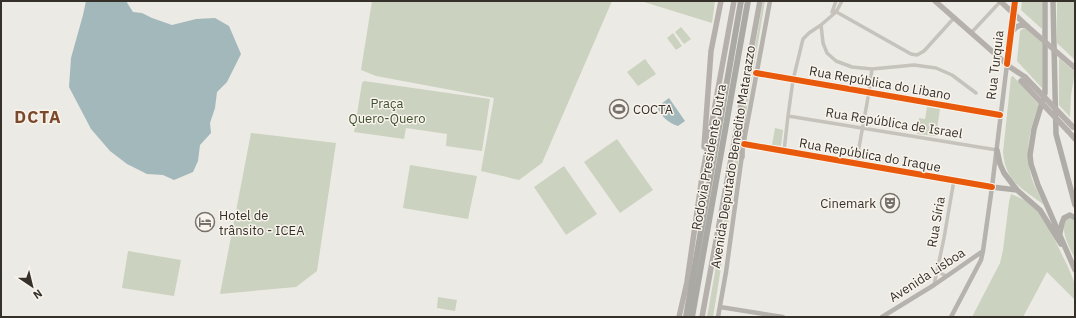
<svg xmlns="http://www.w3.org/2000/svg" width="1076" height="318" font-family="'IBM Plex Sans',sans-serif">
  <style>
    .green { fill: #cbd2bf }
    .water { fill: #a2b8bb }
    .lines { fill: none; stroke-linecap: round; stroke-linejoin: round }
    .minor { stroke: #c6c2bc; stroke-width: 3.5 }
    .tertiary { stroke: #c6c2bc; stroke-width: 4 }
    .secondary { stroke: #b6b2ad; stroke-width: 4.5 }
    .primary { stroke: #b5b0ab; stroke-width: 5.5 }
    .trunk { stroke: #b0aca7; stroke-width: 5.5 }
    .motorway { stroke: #aba9a3; stroke-width: 6 }
    .primary-bridge { stroke: #b5b0ab; stroke-width: 5.5 }
    .cycleway-casing { stroke: #f8f4ec; stroke-width: 8 }
    .cycleway { stroke: #e8590c; stroke-width: 6 }
    .labels { text-anchor: middle; dominant-baseline: central; stroke-width: 3; stroke-linejoin: round; paint-order: stroke }
    .street-label { font-size: 13px; fill: #36302b; stroke: #f8f4ec }
    .park-label { font-size: 13px; fill: #415131; stroke: #f8f4ec }
    .poi-label { font-size: 13px; fill: #36302b; stroke: #f8f4ec; text-anchor: start }
    .district-label { font-size: 17px; font-weight: bold; letter-spacing: 1px; fill: #7b4a2d; stroke: #f8f4ec }
  </style>
  <rect width="100%" height="100%" fill="#eceae4"/>
  <!-- green -->
  <path class="green" d="M372,1h240l-70,162 -23,17 -38,-9 13,-73 -118,-22 -15,-6z
    M643,1h72l-3,22 -68,-21z
    M763,1h2l-22,131 -30,185h-6z
    M1022,1h20v28l-21,-19z
    M1057,1h18v59l-18,-17z
    M681,27l10,12 -7,5 -9,-12z
    M1024,28l3,1 15,14v45l-25,-27 3,-30z
    M673,33l9,13 -6,4 -9,-12z
    M1059,58l16,14 -4,23 -1,22 -11,-12z
    M645,59l11,15 -18,12 -11,-14z
    M1013,76l26,29c-10,26 -15,47 -7,74 3,9 8,17 12,26 -21,-16 -39,-23 -41,-53l8,-75z
    M364,81l126,18 -8,52 -36,-5 1,-12 -41,-6 -2,11 -50,-7 8,-49z
    M927,107l13,2 -4,27 -19,-2 2,-16 6,1z
    M775,128l8,2 -2,16 -9,-1z
    M251,133l85,10 -19,128 -21,16 -76,7z
    M617,139l36,51 -33,23 -36,-51z
    M410,165l67,11 -9,43 -65,-11z
    M564,166l33,48 -31,21 -32,-48z
    M1011,194l16,7 11,10 14,23 16,33 7,17v16l-28,-28 -24,45h-51l28,-54 3,-13 6,-48z
    M1069,218l4,2 2,2v37c-6,-14 -14,-24 -10,-40z
    M128,251l53,9 -7,36 -52,-8z
    M438,297l19,3 -2,11 -18,-3z"/>
  <!-- water -->
  <path class="water" d="M86,1h40l7,11 9,1 10,5 20,7 24,-6 19,-1 14,8 12,28 -14,28 -10,10 -2,16 -5,15 1,10 -11,12 -2,16 -5,11 -19,8 -11,-5 -16,-1 -20,-10 -17,-13 -19,-22 -22,-42 2,-29 12,-43z
    M669,98l16,23 -7,5c-10,-3 -17,-10 -21,-19z"/>
  <g class="lines">
    <!-- minor -->
    <path class="minor" d="M833,10l78,44 6,1 7,-4 30,-33
      M832,12l4,-11
      M821,25l2,18 4,10 9,8 16,6 20,2 42,-4 22,3 16,7 24,18
      M971,33l29,-31
      M1007,64l8,-63
      M756,73l244,42
      M788,116l209,34
      M784,151l4,-35 5,-36 10,-41 6,-6 12,-8 15,-13 6,-11
      M856,164l13,-72 3,-23
      M938,267l4,7 5,2
      M934,285l10,-47 10,-58"/>
    <!-- tertiary -->
    <path class="tertiary" d="M744,144l248,43"/>
    <!-- secondary -->
    <path class="secondary" d="M744,141l26,-140
      M720,307l63,10
      M718,317l8,-45 16,-117
      M882,317l52,-32 49,-34
      M951,317l30,-57 2,-9 9,-64 15,-123"/>
    <!-- primary -->
    <path class="primary" d="M935,1l75,66 15,10
      M1000,1l28,26
      M1010,34c6,-7 7,-9 16,-9
      M1068,131l7,8
      M704,147l7,-96 10,-50
      M742,157l1,-48
      M679,317l8,-35 15,-105 32,-176
      M702,317l58,-316"/>
    <!-- trunk -->
    <path class="trunk" d="M1045,1v92l-11,36 -4,26 1,9 7,21 37,85
      M1053,1l3,133 19,71
      M997,150l3,14 4,9 13,17 23,20 21,34
      M992,187l25,3
      M1060,233l2,-10 2,-5 6,-3 5,3"/>
    <!-- motorway -->
    <path class="motorway" d="M686,317l55,-316
      M692,317l56,-316"/>
    <!-- primary-bridge -->
    <path class="primary-bridge" d="M1028,27l47,41
      M1025,77l48,50
      M1021,81l47,50"/>
    <!-- cycleway casing -->
    <g class="cycleway-casing">
      <path id="cycleway" d="M1007,64l8,-63
        M756,73l244,42
        M744,144l248,43"/>
    </g>
    <!-- cycleway -->
    <use href="#cycleway" class="cycleway"/>
  </g>
  <!-- icons -->
  <defs>
    <g id="stadium-ring" transform="scale(1)"><circle r="9.5" fill="#f8f4ec" stroke="#76716c" stroke-width="1.5"/><path d="M0-5a6.5 5 0 1 0 0 10a6.5 5 0 1 0 0-10ZM-3.5-1.8h7v3.6h-7Z" fill="#76716c"/></g>
    <g id="theatre-ring" transform="scale(1)"><circle r="9.5" fill="#f8f4ec" stroke="#76716c" stroke-width="1.5"/><path d="M-5-5.5Q0-4 5-5.5V0Q5 5 0 6Q-5 5-5 0ZM-3.3-2.5H-1v1.5H-3.3ZM1-2.5H3.3v1.5H1ZM-2.8 1Q0 5.5 2.8 1Z" fill="#76716c"/></g>
    <g id="hotel-ring" transform="scale(1)"><circle r="9.5" fill="#f8f4ec" stroke="#76716c" stroke-width="1.5"/><path d="M-6-4.5h1.5V1H6V5H4.5V3h-9V5H-6ZM-4 0a1.8 1.8 0 1 1 3.6 0ZM.5 0V-2.5h3Q6-2.5 6 0Z" fill="#76716c"/></g>
  </defs>
  <g fill-rule="evenodd">
    <use href="#stadium-ring" x="619" y="109"/>
    <use href="#theatre-ring" x="890" y="203"/>
    <use href="#hotel-ring" x="205" y="222"/>
  </g>
  <g class="labels">
    <!-- street labels -->
    <g class="street-label">
      <text transform="translate(995 65) rotate(-83)">Rua Turquia</text>
      <text transform="translate(880 83) rotate(10)">Rua República do Libano</text>
      <text transform="translate(894 123) rotate(9)">Rua República de Israel</text>
      <text transform="translate(870 155) rotate(10)">Rua República do Iraque</text>
      <text transform="translate(709 157) rotate(-80)">Rodovia Presidente Dutra</text>
      <text transform="translate(733 157) rotate(-81)">Avenida Deputado Benedito Matarazzo</text>
      <text transform="translate(936 222) rotate(-80)">Rua Síria</text>
      <text transform="translate(927 275) rotate(-33)">Avenida Lisboa</text>
    </g>
    <!-- park labels -->
    <g class="park-label">
      <text x="387" y="103">Praça<tspan x="387" dy="15">Quero-Quero</tspan></text>
    </g>
    <!-- poi labels -->
    <g class="poi-label">
      <text x="633" y="109">COCTA</text>
      <text x="876" y="203" text-anchor="end">Cinemark</text>
      <text x="219" y="215">Hotel de<tspan x="219" dy="15">trânsito - ICEA</tspan></text>
    </g>
    <!-- district labels -->
    <g class="district-label">
      <text x="38" y="117">DCTA</text>
    </g>
  </g>
  <!-- border -->
  <rect width="1076" height="318" fill="none" stroke="#36302b" stroke-width="4"/>
  <!-- north arrow -->
  <g transform="translate(32 286) rotate(145)" stroke="#f8f4ec" stroke-width="3" paint-order="stroke">
  <path d="M0-3L7 15L0 10L-7 15Z" fill="#36302b"/>
  <text y="-6" font-size="11" font-weight="bold" text-anchor="middle" fill="#36302b">N</text>
  </g>
</svg>
